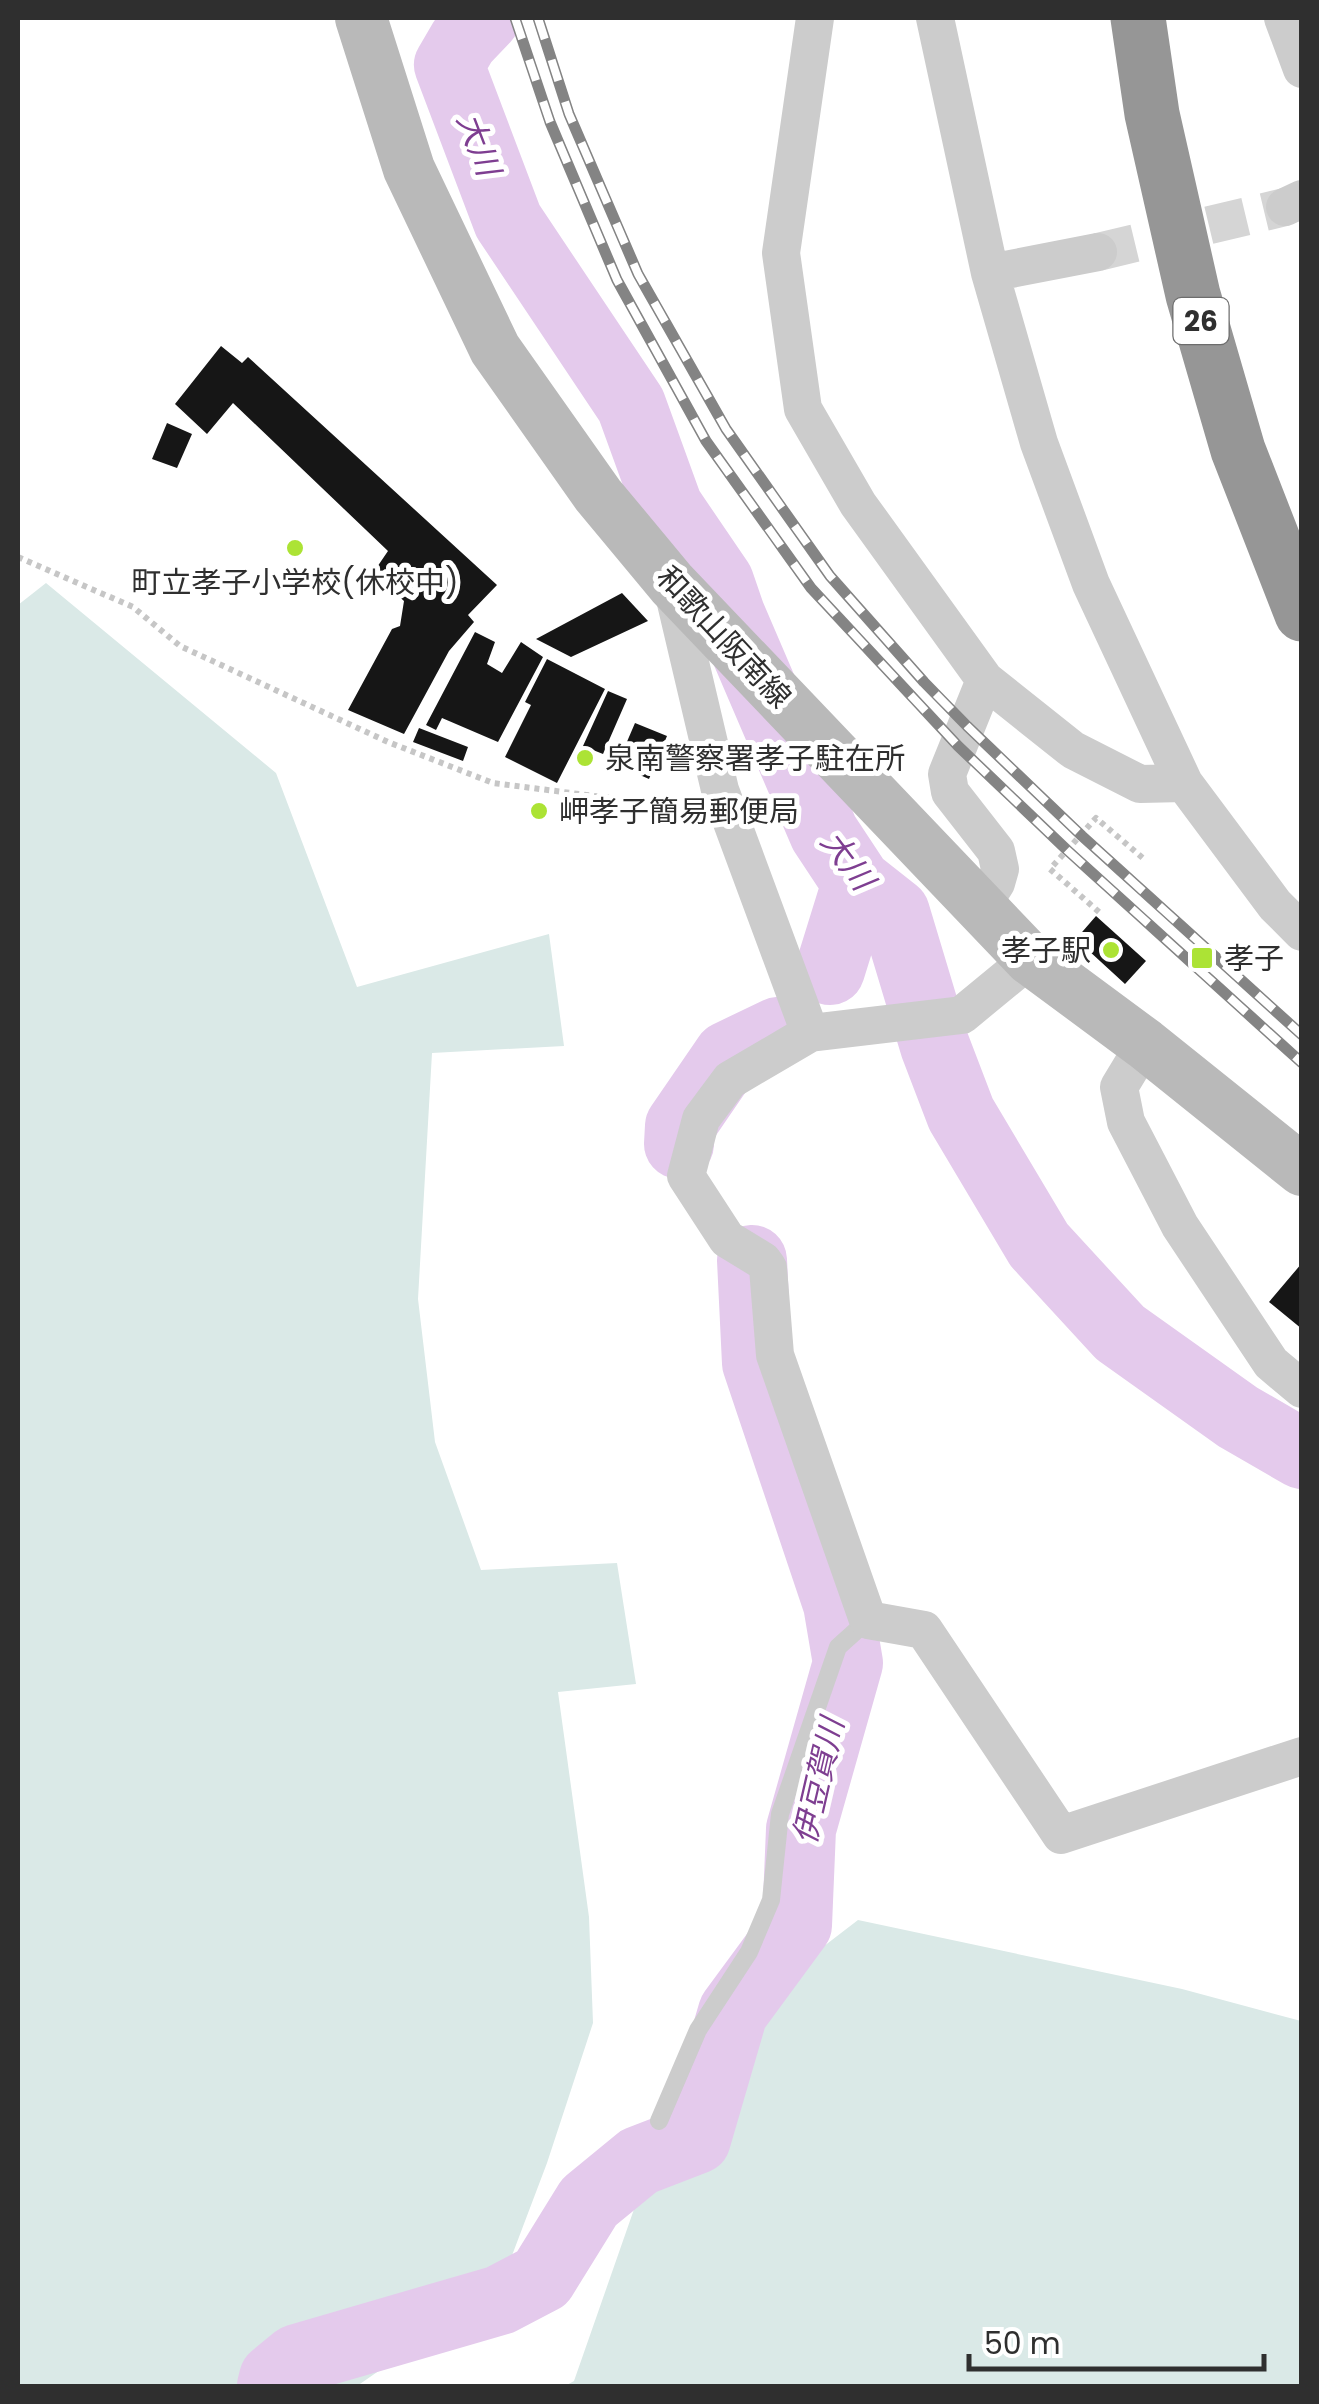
<svg xmlns="http://www.w3.org/2000/svg" width="1319" height="2404" font-family="Poppins,'Noto Sans JP',sans-serif">
  <style>
    .green { fill: #dae9e7 }
    .lines { fill: none; stroke-linecap: round; stroke-linejoin: round }
    .river { stroke: #e4caec; stroke-width: 70 }
    .building { fill: #161616 }
    .street-tunnel { stroke: #d5d5d5; stroke-width: 38; stroke-dasharray: 38 19; stroke-linecap: butt }
    .path { stroke: #c6c6c6; stroke-width: 6; stroke-dasharray: 5 5; stroke-linecap: butt }
    .lane { stroke: #ccc; stroke-width: 18 }
    .street { stroke: #ccc; stroke-width: 38 }
    .secondary { stroke: #b9b9b9; stroke-width: 52 }
    .highway { stroke: #969696; stroke-width: 55 }
    .rail-casing { stroke: #848484; stroke-width: 11 }
    .rail { stroke: #fff; stroke-width: 8; stroke-dasharray: 22; stroke-linecap: butt }
    .poi-dot { fill: #ace335; stroke: #fff; stroke-width: 4 }
    .labels { text-anchor: middle; dominant-baseline: central; stroke-width: 10; stroke-linejoin: round; paint-order: stroke }
    .shield { fill: #fff; stroke: #6d6d6d; stroke-width: 2.5 }
    .shield-label { font-size: 28px; font-weight: bold; fill: #2f2f2f }
    .poi-label { font-size: 30px; fill: #2f2f2f; stroke: #fff; text-anchor: start }
    .street-label { font-size: 30px; fill: #2f2f2f; stroke: #fff }
    .water-label { font-size: 32px; font-style: italic; fill: #7e3e91; stroke: #fff }
  </style>
  <rect width="100%" height="100%" fill="#fff"/>
  <!-- green -->
  <path class="green" d="M46,583l230,190 81,214 192,-53 15,112 -132,7 -14,246 17,143 46,128 136,-7 19,121 -78,8 31,225 4,106 -46,140 -47,124 -143,99h-339v-1781z
    M858,1920l324,69 119,32v365h-736l9,-5 116,-332z"/>
  <g class="lines">
    <!-- river -->
    <path class="river" d="M485,18l-22,23 -14,24 59,156 123,184 37,102 51,75 11,32 94,219 33,50 38,30 40,133 26,68 78,131 81,88 118,84 64,37
      M830,970l27,-87
      M679,1144l1,-18 48,-70 50,-24
      M272,2386l2,-8 23,-19 203,-59 42,-22 47,-76 50,-41 57,-22 37,-127 64,-87 4,-96 47,-166 -10,-59 -81,-241 -5,-103"/>
  </g>
  <!-- building -->
  <path class="building" d="M221,346l21,17 6,-6 249,228 -29,30 6,7 -25,29 -45,83 -56,-24 44,-81 8,-3 4,-25 -31,-28 15,-22 -155,-148 -26,31 -32,-30z
    M167,423l25,11 -15,34 -25,-9z
    M622,593l26,28 -77,36 -35,-18z
    M475,632l20,10 -8,22 15,9 19,-31 22,15 -45,85 -56,-24 -6,12 -10,-5z
    M547,659l58,30 -48,94 -52,-26 26,-52 -6,-3z
    M608,691l19,8 -24,55 -20,-8z
    M635,723l32,13 -18,43 -32,-14z
    M419,728l49,19 -5,14 -50,-19z
    M1096,916l50,45 -21,23 -49,-45z
    M1302,1263v66l-33,-27z"/>
  <g class="lines">
    <!-- street-tunnel -->
    <path class="street-tunnel" d="M1098,252l187,-45"/>
    <!-- path -->
    <path class="path" d="M18,557l115,50 47,39 208,96 105,41 156,20 35,-6
      M1099,912l-49,-43 46,-51 48,41"/>
    <!-- lane -->
    <path class="lane" d="M659,2121l39,-91 51,-78 22,-52 9,-86 58,-167 30,-27"/>
    <!-- street -->
    <path class="street" d="M815,18l-34,235 22,156 55,95 127,176 88,70 67,34 44,-1
      M935,18l55,255 49,170 52,141 93,199 91,122 27,27
      M1283,18l19,51
      M1285,207l17,-8
      M990,273l108,-21
      M672,586l48,204 90,243
      M981,907l15,-24 4,-14 -4,-18 -46,-59 -3,-18 38,-94
      M1030,959l-68,56 -152,18 -80,47 -29,39 -15,57 41,63 36,22 5,7 7,87 93,265 56,10 137,205 241,-79
      M1145,1044l-26,43 7,35 54,104 91,137 31,26"/>
    <!-- secondary -->
    <path class="secondary" d="M361,18l48,151 86,180 103,146 74,89 358,375 115,85 157,126"/>
    <!-- highway -->
    <path class="highway" d="M1138,18l14,96 41,181 45,155 64,164"/>
    <!-- rail casing -->
    <g class="rail-casing">
      <path id="rail" d="M515,18l35,104 67,158 89,161 105,147 147,158 109,104 235,213
        M538,18l31,96 69,160 88,155 104,147 94,106 43,44 115,110 220,199"/>
    </g>
    <!-- rail -->
    <use href="#rail" class="rail"/>
  </g>
  <!-- markers -->
  <g class="poi-dot">
    <circle cx="295" cy="548" r="10"/>
    <circle cx="585" cy="758" r="10"/>
    <circle cx="539" cy="811" r="10"/>
    <circle cx="1111" cy="950" r="10"/>
    <rect x="1190" y="946" width="24" height="24" rx="5"/>
  </g>
  <g class="labels">
    <!-- shield labels -->
    <rect class="shield" x="1173.5" y="298" width="55" height="46" rx="8"/>
    <g class="shield-label">
      <text x="1201" y="321">26</text>
    </g>
    <!-- poi labels -->
    <g class="poi-label">
      <text x="295" y="582" text-anchor="middle">町立孝子小学校(休校中)</text>
      <text x="605" y="758">泉南警察署孝子駐在所</text>
      <text x="559" y="811">岬孝子簡易郵便局</text>
      <text x="1091" y="950" text-anchor="end">孝子駅</text>
      <text x="1224" y="958">孝子</text>
    </g>
    <!-- street labels -->
    <g class="street-label">
      <text transform="translate(724 637) rotate(47)">和歌山阪南線</text>
    </g>
    <!-- water labels -->
    <g class="water-label">
      <text transform="translate(479 144) rotate(69)">大川</text>
      <text transform="translate(848 860) rotate(53)">大川</text>
      <text transform="translate(818 1781) rotate(-77)">伊豆賀川</text>
    </g>
  </g>
  <!-- border -->
  <rect width="1319" height="2404" fill="none" stroke="#2f2f2f" stroke-width="40"/>
  <!-- scale -->
  <path d="M969 2354v15h295v-15" fill="none" stroke="#2f2f2f" stroke-width="5"/>
  <text x="984" y="2354" font-size="30" fill="#2f2f2f" stroke="#ffffff" stroke-width="8" paint-order="stroke">50 m</text>
</svg>
